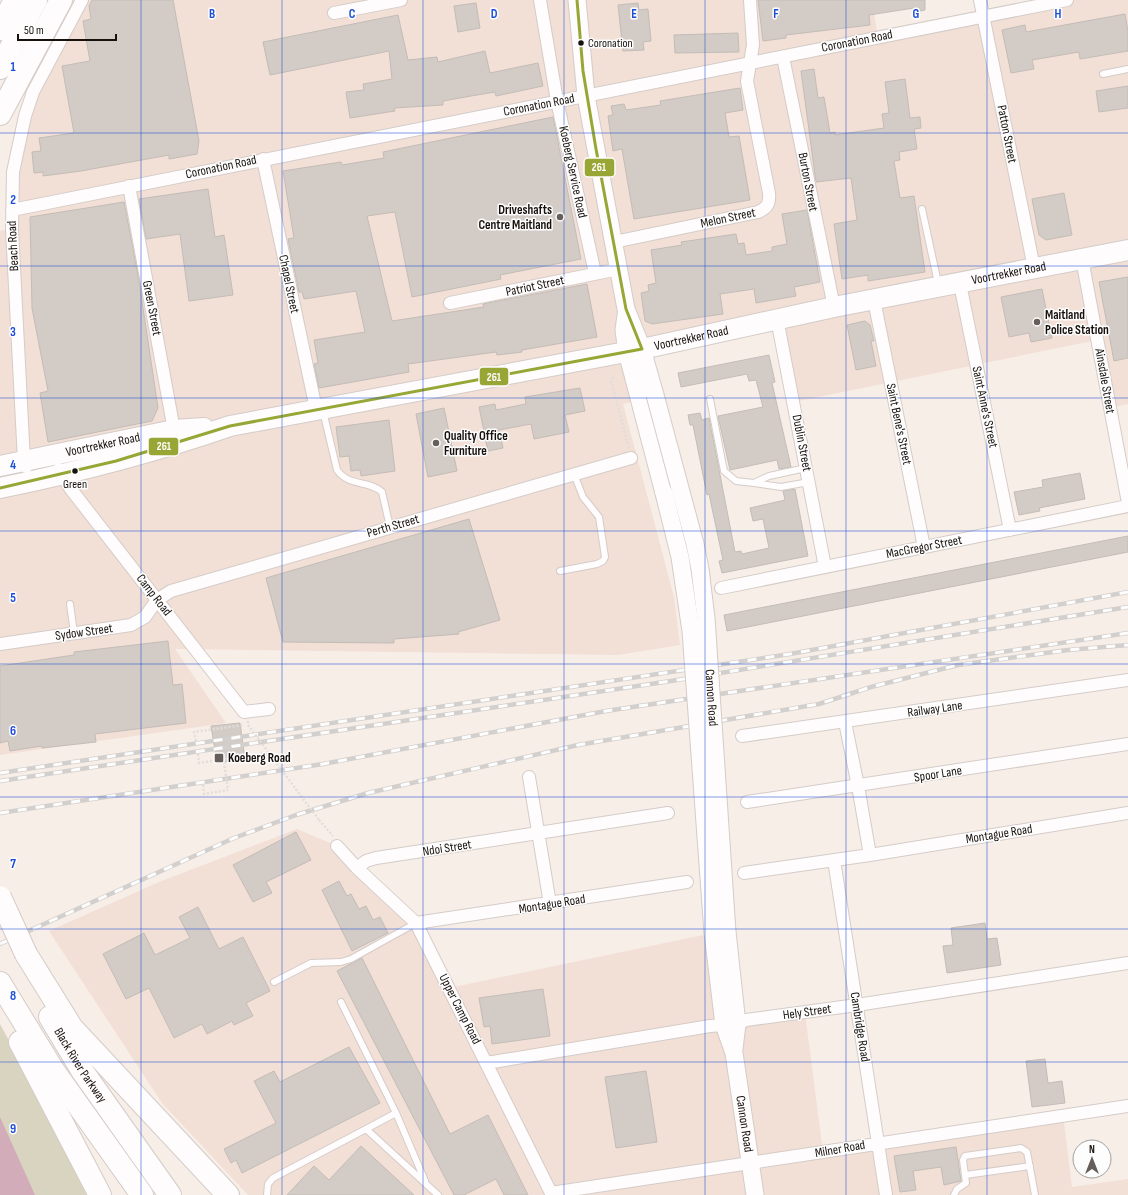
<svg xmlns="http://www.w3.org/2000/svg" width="1128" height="1195" font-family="'Sofia Sans Condensed',sans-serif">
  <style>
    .built { fill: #f2dfd6 }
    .green { fill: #d9d4bf }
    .water { fill: #d3acb9 }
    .building { fill: #d3ccc6; stroke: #c3bcb7 }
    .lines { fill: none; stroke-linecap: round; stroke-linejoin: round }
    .service-casing { stroke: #d4ccc8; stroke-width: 8 }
    .minor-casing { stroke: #d4ccc8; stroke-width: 14 }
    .secondary-casing { stroke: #d4ccc8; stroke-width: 19 }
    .primary-casing { stroke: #d4ccc8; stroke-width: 22 }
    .motorway-casing { stroke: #d4ccc8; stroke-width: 24 }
    .path { stroke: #e0dddb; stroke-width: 2.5; stroke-dasharray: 2 2; stroke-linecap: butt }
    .service { stroke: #fefcfc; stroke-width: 6 }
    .minor { stroke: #fefcfc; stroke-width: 12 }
    .secondary { stroke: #fefcfc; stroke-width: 17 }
    .primary { stroke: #fefcfc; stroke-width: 20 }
    .motorway { stroke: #fefcfc; stroke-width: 22 }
    .rail-casing { stroke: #d2cfcd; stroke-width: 4.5 }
    .rail { stroke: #fdfdfd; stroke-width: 3; stroke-dasharray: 9; stroke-linecap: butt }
    .secondary-bridge-casing { stroke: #d4ccc8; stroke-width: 19; stroke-linecap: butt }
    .motorway-bridge-casing { stroke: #d4ccc8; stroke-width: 24; stroke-linecap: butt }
    .path-bridge { stroke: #e0dddb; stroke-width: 2.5; stroke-dasharray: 2 2; stroke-linecap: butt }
    .secondary-bridge { stroke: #fefcfc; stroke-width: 17 }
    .motorway-bridge { stroke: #fefcfc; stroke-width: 22 }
    .bus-1-casing { stroke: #fdfdfd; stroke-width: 6 }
    .bus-1 { stroke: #98a635; stroke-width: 3 }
    .grid { fill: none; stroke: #1d4ed8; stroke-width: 1; stroke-opacity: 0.55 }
    .bus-dot { fill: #17110d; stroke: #fdfdfd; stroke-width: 1.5 }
    .poi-dot { fill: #665e5a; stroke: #fdfdfd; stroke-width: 1.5 }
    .labels { text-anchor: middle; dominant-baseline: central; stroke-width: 3; stroke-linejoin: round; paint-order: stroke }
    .bus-label { font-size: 12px; fill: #17110d; stroke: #fdfdfd; text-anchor: start }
    .street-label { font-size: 13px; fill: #17110d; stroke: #fdfdfd }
    .poi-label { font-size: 13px; font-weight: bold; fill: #17110d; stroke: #fdfdfd; text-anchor: start }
    .grid-label { font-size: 13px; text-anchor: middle; font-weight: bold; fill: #1d4ed8; stroke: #fdfdfd; stroke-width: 3; stroke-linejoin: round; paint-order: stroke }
    .line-badge { stroke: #fdfdfd; stroke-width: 1.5 }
    .badge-label { font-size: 11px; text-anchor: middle; font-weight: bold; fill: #fff }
  </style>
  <rect width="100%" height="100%" fill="#f8eee8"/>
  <!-- built -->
  <path class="built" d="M82,0h790l6,37 189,-37h61v404l-19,4 -12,-68 -303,62 -18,-83 -149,33 12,48 -16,4 51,193 6,48 -62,10 -443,-6 51,74 -226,32v-524l12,-3 13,-112z
    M297,829l40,17 79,77 33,65 264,-55 11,92 81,-12 18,139 240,-37 9,72 56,-8v16h-880l-86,-92 -113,-172 110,-49z"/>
  <!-- green -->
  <path class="green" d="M0,1024l92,171h-92z"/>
  <!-- water -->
  <path class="water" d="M0,1117l35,78h-35z"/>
  <!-- building -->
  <path class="building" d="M92,0h81l26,141 -2,13 -28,5v-4l-88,16 -38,5v-4l-9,1 -2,-21 9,-1 -2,-13 35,-5 -12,-67 28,-5 -7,-40 8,-2 -2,-13z
    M758,0h167v10l-10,2 -1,-4 -45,7 1,10 -84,10v3l-23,3z
    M476,3l4,25 -22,4 -4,-26z
    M638,3l1,7 9,-1 3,32 -8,1 1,8 -21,1 -5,-46z
    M1125,14l3,17v20l-48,8 -1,-7 -47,8 2,9 -23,4 -9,-43 23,-5 1,7z
    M398,15l10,45 29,-3 1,5 47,-11 5,22 48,-10 5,23 -47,10 -1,-4 -24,4 -28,5v4l-49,3 1,3 -45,7 -4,-26 18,-2 -1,-6 29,-5 -3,-28 -119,24 -7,-33z
    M738,33l1,19 -64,1 -1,-18z
    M814,69l4,29 6,-1 6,36 5,-1v3l49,-7 -2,-14 7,-1 -4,-31 20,-3 5,39 10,-1 1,11 -7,1 3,20 -18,3 1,8 -6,1 6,37 14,-2 11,76 -57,9v-6l-26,4 -8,-55 23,-4 -6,-42 -35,4 -15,-111z
    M1128,86v22l-29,4 -3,-21z
    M740,88l3,22 -18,3 4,24 10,-1 11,64 -116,19 -12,-70 -9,2 -5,-35 5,-1 -2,-9 13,-2 2,6 35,-5 -1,-4z
    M553,117l28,142 -81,16 1,4 -89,18 -17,-85 -28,4 25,105 92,-14 -1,-3 104,-20 10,53 -75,13v2l-25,3 -1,-3 -88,12 1,8 -90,16 -5,-24 4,-1 -4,-23 51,-8 -9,-41 -52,8 -2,-7h-3l-11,-53 6,-1 -11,-67 58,-9 1,3 42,-7 -1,-6z
    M208,189l7,48 9,-2 9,60 -44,6 -9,-67 -34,5 -7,-40z
    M1064,193l8,42 -26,5 -7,-5 -7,-36z
    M124,202l15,79 19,127 -6,13 -104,21 -8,-49 8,-2 -16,-83 -2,-91z
    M807,210l13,72 -26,5 2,9 -40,7 -2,-14 -34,5 3,20 -71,10 -7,-3 -4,-28 8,-2 -1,-6 8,-2 -5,-33 31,-5 -1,-3 55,-8 2,10 6,-1 2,12 26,-4v-4l15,-3 -5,-30z
    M1128,277v81l-14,3 -15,-79z
    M1042,289l10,49 -21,4 -2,-9 -20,4 -8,-40z
    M865,321l5,4 4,16h-3l5,25 -20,4 -9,-45z
    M769,355l6,27 -3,1 19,84 -12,2 -2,-9 -47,10 -12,-54 45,-9 -7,-27 -7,1 -2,-7 -66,13 -3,-14z
    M580,388l5,23 -20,4 4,17 -35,7 -3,-15 -32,6 4,18 -15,3 -9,-44 16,-3 1,6 30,-6 -1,-7z
    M444,408l13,63 -29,6 -12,-63z
    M700,413l2,7 7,-2 26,134 6,-1 1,3 27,-6 -6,-29 -10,2 -3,-13 35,-8 -2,-9 12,-2 13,67 -86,17 -3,-12 4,-1 -14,-66 -2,1 -14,-70h-3l-2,-10z
    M389,420l6,51 -34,5 -1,-6 -9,1 -2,-15 -9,1 -4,-30z
    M1080,473l5,26 -46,9 1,3 -21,4 -5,-23 29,-5 -1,-7z
    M469,519l31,101 -42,12 1,2 -65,5v4l-111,-1 -17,-64z
    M1128,536v16l-401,79 -3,-16z
    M168,641l5,44 9,-1 4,39 -91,11 1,8 -54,6v-2l-32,5 -2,-10 -8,2v-77l74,-11v-3z
    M240,723l5,36 -28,4 -6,-37z
    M296,832l15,28 -45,22 6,11 -19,9 -20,-37z
    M339,881l8,15 4,-2 8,15 7,-3 7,14 7,-3 8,16 -36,18 -30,-61z
    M198,907l21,42 24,-12 27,54 -24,12 7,13 -19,9 -2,-4 -25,13 -5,-10 -28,14 -25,-50 -23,11 -23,-45 41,-21 11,22 35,-17 -11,-21z
    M985,923l2,16 10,-1 4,27 -54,8 -4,-27 10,-1 -2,-17z
    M362,958l88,176 38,-19 40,80h-24l-8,-16 -32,16h-10l-117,-224z
    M543,989l7,47 -58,8 -2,-18 -6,1 -5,-29z
    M349,1047l31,56 -138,70 -6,-13 -5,3 -7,-14 52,-26 -22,-42 20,-10 6,11z
    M1045,1059l3,24 14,-2 3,22 -33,4 -6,-46z
    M646,1071l11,71 -41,6 -11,-71z
    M361,1146l53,49h-127l27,-29 15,14z
    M956,1147l5,34 -17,4 -3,-18 -28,4 3,19 -16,2 -6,-36z"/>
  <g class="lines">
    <!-- service casing -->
    <g class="service-casing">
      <path id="service" d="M1103,74l25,-5
        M922,209l16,74
        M710,399l14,72 12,10 18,2
        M323,411l14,59c12,17 32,10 45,22l8,35
        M806,468l-37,8 -15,7 27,4 28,-5
        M560,571l37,-7 6,-3 2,-4 -6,-40 -16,-20 -9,-23
        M70,604l4,29
        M274,982l37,-19 30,-1 10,-3 65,-36
        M341,1002l55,111
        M366,1129l30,-16 29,68
        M965,1175l65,-9
        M267,1195l1,-11 5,-6 93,-49 72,66
        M954,1195l3,-6 9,-6 -3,-23 2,-4 56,-8 6,4 8,43"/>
    </g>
    <!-- minor casing -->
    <g class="minor-casing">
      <path id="minor" d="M540,0l17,101 38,172
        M980,0l54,268
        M334,13l67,-13
        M783,57l51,250
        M263,159l53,250
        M129,186l45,244
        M12,210l1055,-210
        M614,242l144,-30c9,-4 12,-8 11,-19l-22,-112 6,-36 -3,-45
        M1082,259l46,244
        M960,284l50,246
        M874,300l50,247
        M450,303l169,-34
        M777,319l48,248
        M26,467l-2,-6 -12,-232 1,-57 12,-56 8,-24 49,-92
        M59,469l11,19 174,224 25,-3
        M721,588l407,-82
        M0,644l131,-19 14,-8 12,-17 14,-9 460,-133
        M845,722l13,64 12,69
        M742,736l386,-56
        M529,777l21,127
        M747,802l381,-58
        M337,846l20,22 59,55 136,272
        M834,860l52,335
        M357,868l9,-7 10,-3 292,-45
        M744,873l126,-18 258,-42
        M416,923l271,-41
        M487,1063l223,-37 27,-2 9,-4 111,-15 271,-42
        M551,1193l577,-87"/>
    </g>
    <!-- secondary casing -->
    <g class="secondary-casing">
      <g id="secondary">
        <path d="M577,0l9,96 40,213 16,40 13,46"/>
        <path d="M626,315l-2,15 3,22 37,141"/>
        <path d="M727,932l10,92 -3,25"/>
        <path id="s1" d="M713,933l11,92 10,28 21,142"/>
      </g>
    </g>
    <!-- primary casing -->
    <g class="primary-casing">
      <g id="primary">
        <path id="s2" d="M0,466l174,-36 30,-2"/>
        <path id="s3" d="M0,488c78,-16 155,-36 230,-62l412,-77 192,-42 294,-57"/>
      </g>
    </g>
    <!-- motorway casing -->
    <g class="motorway-casing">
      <g id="motorway">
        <path d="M0,29l15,-29"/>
        <path d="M0,68l36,-68"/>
        <path d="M0,114l61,-114"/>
        <path d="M26,954l46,74 156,167"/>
        <path d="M0,983l53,87 89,125"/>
        <path id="s4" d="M50,1017l33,55 87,123"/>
        <path d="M20,1042l80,153"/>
      </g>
    </g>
    <!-- path -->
    <path class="path" d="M613,377l-2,4 18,67
      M196,741l-2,-9 49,-7
      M198,754l1,9 25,-4
      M224,762v-3l45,-6
      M203,785l1,9 24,-4
      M319,820l14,16"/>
    <!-- service -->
    <use href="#service" class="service"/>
    <!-- minor -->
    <use href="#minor" class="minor"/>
    <!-- secondary -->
    <use href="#secondary" class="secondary"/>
    <!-- primary -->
    <use href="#primary" class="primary"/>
    <!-- motorway -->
    <use href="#motorway" class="motorway"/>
    <!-- rail casing -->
    <g class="rail-casing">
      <path id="rail" d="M0,773l790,-119 338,-62
        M0,781l671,-100 457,-74
        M0,813l323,-49 283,-53 522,-78
        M0,944l234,-106 62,-23 72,-22 210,-48 241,-41 52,-17 87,-22 110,-15 60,-5"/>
    </g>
    <!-- rail -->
    <use href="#rail" class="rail"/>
    <!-- secondary-bridge casing -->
    <g class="secondary-bridge-casing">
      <g id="secondary-bridge">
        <path id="s5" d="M655,395l40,149 5,25 6,49 21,314"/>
        <path d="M664,493l16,64 11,74 22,302"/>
      </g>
    </g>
    <!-- motorway-bridge casing -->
    <g class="motorway-bridge-casing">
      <path id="motorway-bridge" d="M0,897l26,57"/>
    </g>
    <!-- path-bridge -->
    <path class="path-bridge" d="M248,721v4l71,95
      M224,762l4,28"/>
    <!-- secondary-bridge -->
    <use href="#secondary-bridge" class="secondary-bridge"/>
    <!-- motorway-bridge -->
    <use href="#motorway-bridge" class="motorway-bridge"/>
    <!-- bus-1 casing -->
    <g class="bus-1-casing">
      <path id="bus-1" d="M0,488l116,-27 114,-35 412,-77 -16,-40 -30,-160 -13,-78 -6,-71"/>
    </g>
    <!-- bus-1 -->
    <use href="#bus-1" class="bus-1"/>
  </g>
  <!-- grid -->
  <path class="grid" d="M141,0v1195M282,0v1195M423,0v1195M564,0v1195M705,0v1195M846,0v1195M987,0v1195M0,133h1128M0,266h1128M0,398h1128M0,531h1128M0,664h1128M0,797h1128M0,929h1128M0,1062h1128"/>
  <!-- markers -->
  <g class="bus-dot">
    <circle cx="581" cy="43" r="3.5"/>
    <circle cx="75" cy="471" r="3.5"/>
  </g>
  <g class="poi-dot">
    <circle cx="560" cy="217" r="4"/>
    <circle cx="1037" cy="322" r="4"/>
    <circle cx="436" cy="443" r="4"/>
    <rect x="214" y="753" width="10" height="10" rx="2"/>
  </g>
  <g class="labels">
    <!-- bus labels -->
    <g class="bus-label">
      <text x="588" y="43">Coronation</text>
      <text x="75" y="484" text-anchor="middle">Green</text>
    </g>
    <!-- street labels -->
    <g class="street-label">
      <text transform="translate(857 41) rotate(-11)">Coronation Road</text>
      <text transform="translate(539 105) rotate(-11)">Coronation Road</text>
      <text transform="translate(1007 134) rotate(79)">Patton Street</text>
      <text transform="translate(221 167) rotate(-12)">Coronation Road</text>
      <text transform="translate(573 172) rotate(78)">Koeberg Service Road</text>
      <text transform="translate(808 182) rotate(79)">Burton Street</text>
      <text transform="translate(728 218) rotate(-12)">Melon Street</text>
      <text transform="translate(13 246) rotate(-93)">Beach Road</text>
      <text stroke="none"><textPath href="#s3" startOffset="1032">Voortrekker Road</textPath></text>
      <text transform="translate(289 284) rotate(78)">Chapel Street</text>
      <text transform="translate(535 286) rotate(-12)">Patriot Street</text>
      <text transform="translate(152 308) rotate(79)">Green Street</text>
      <text stroke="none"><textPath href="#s3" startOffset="708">Voortrekker Road</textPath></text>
      <text transform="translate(1105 381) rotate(80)">Ainsdale Street</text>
      <text transform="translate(985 407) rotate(78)">Saint Anne's Street</text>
      <text transform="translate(899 424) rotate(78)">Saint Bene's Street</text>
      <text transform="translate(802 443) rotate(79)">Dublin Street</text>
      <text stroke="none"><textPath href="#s2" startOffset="105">Voortrekker Road</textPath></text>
      <text transform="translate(393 526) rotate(-16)">Perth Street</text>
      <text transform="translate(924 547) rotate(-11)">MacGregor Street</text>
      <text transform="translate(154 595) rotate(52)">Camp Road</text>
      <text transform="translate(84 632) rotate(-8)">Sydow Street</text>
      <text stroke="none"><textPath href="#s5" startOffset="309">Cannon Road</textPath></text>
      <text transform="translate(935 709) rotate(-8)">Railway Lane</text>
      <text transform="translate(938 774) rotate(-9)">Spoor Lane</text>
      <text transform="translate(999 834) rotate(-9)">Montague Road</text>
      <text transform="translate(447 848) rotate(-9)">Ndoi Street</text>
      <text transform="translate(552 904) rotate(-9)">Montague Road</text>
      <text transform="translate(460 1009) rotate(63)">Upper Camp Road</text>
      <text transform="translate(807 1012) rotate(-8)">Hely Street</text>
      <text transform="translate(860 1027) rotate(81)">Cambridge Road</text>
      <text stroke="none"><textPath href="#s4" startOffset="57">Black River Parkway</textPath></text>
      <text stroke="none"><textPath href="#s1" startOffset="194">Cannon Road</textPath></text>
      <text transform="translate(840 1149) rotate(-10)">Milner Road</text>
    </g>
    <!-- poi labels -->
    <g class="poi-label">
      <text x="552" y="210" text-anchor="end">Driveshafts<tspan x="552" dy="15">Centre Maitland</tspan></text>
      <text x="1045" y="315">Maitland<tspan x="1045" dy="15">Police Station</tspan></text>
      <text x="444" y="436">Quality Office<tspan x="444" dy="15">Furniture</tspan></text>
      <text x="228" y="758">Koeberg Road</text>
    </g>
  </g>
  <g class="grid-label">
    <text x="212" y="18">B</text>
    <text x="352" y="18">C</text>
    <text x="494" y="18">D</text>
    <text x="634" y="18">E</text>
    <text x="776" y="18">F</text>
    <text x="916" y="18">G</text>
    <text x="1058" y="18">H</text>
    <text x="13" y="71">1</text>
    <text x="13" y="204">2</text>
    <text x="13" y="336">3</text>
    <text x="13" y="469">4</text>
    <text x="13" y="602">5</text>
    <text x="13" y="735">6</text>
    <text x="13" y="868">7</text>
    <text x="13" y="1000">8</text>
    <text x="13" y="1133">9</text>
  </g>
  <g class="line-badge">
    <rect x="584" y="158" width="31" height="19" rx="4" fill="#98a635"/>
    <rect x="479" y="367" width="30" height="19" rx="4" fill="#98a635"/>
    <rect x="148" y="437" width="31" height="19" rx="4" fill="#98a635"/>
  </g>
  <g class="badge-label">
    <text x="599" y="171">261</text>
    <text x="494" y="381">261</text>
    <text x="164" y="450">261</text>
  </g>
  <!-- north arrow -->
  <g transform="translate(1092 1159)"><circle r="19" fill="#fdfdfd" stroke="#a19f9d"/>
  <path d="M0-3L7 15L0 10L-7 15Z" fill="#665e5a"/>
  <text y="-6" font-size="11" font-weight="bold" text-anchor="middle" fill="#17110d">N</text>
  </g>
  <!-- scale -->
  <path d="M18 34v6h98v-6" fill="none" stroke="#17110d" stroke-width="2"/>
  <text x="24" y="34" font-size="12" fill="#17110d" stroke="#fdfdfd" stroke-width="3" paint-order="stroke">50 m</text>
</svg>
